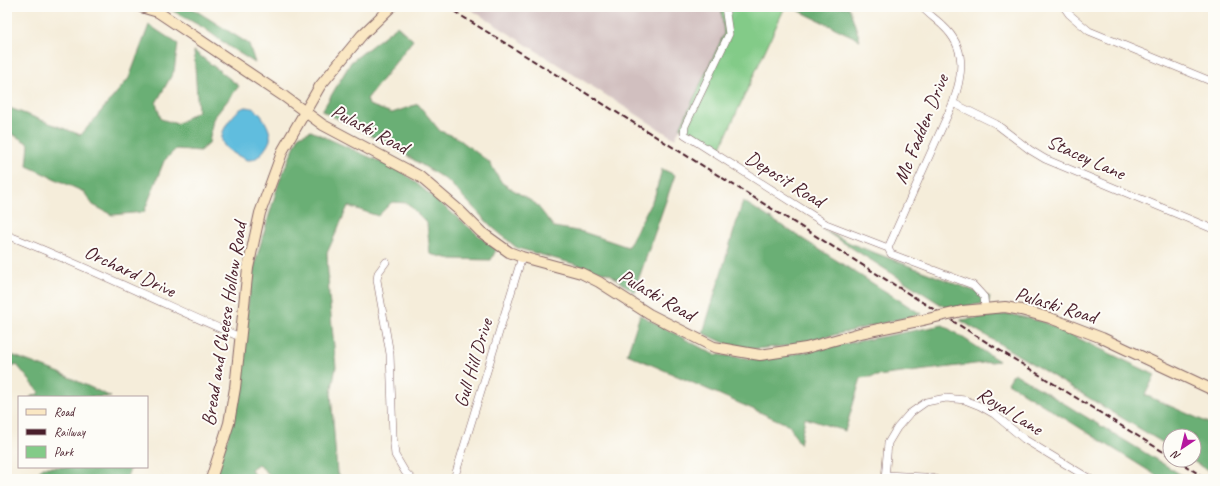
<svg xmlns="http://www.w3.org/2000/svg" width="1220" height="486" font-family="Caveat,sans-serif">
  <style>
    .industrial { fill: #d1bfbf }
    .green { fill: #83cb88; stroke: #66755a }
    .forest { fill: #6aaf74; stroke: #5a6750 }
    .water { fill: #60bdde; stroke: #556e84 }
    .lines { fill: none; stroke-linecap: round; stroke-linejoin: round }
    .street-casing { stroke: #866768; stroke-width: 8 }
    .secondary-casing { stroke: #866768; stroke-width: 12 }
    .street { stroke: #fff; stroke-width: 7 }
    .secondary { stroke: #fae7c3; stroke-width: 10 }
    .rail { stroke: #4a1f2b; stroke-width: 2; stroke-dasharray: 6 3; stroke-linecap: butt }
    .secondary-bridge-casing { stroke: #866768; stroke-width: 12; stroke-linecap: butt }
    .secondary-bridge { stroke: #fae7c3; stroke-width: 10 }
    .labels { text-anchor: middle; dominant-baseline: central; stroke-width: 4; stroke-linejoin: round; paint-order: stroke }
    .street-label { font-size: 20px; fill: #4a1f2b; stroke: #fdfcf7 }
  </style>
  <rect width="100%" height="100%" fill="#fdfcf7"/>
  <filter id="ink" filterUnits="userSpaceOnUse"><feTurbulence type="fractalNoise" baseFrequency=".025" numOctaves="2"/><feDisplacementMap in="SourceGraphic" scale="8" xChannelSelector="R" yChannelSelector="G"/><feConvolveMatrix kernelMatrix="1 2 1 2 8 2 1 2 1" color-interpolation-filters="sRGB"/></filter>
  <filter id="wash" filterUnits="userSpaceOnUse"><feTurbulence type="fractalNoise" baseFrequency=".012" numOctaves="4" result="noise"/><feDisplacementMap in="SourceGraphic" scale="16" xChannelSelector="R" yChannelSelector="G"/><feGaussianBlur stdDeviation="0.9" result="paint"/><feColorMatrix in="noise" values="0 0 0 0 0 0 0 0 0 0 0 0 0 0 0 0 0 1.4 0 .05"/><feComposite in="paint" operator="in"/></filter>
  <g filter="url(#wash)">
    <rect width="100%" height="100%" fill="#f5edda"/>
    <!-- industrial -->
    <path class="industrial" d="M467,7h254l3,27 -49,105z"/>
    <!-- green -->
    <path class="green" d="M721,7h64l-65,142 -40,-21 44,-94z"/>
    <!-- forest -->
    <path class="forest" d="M166,7h24l59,37 6,19 -27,-17 -24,-18z
      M791,7h58l11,33z
      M149,25l29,19 -4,27 -18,32 5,16 16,5 21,-13 -4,-60 45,35 -26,33 -4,24 -9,8 -24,-2 -12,12 -20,51 -32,3 -19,-10 -9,-13 -57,-26 2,-22 -22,-13v-24l74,28 48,-57z
      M397,26l16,14 -46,59 2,6 23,8 26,-9 22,27 16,6 33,25 13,21 34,21 18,23 29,5 45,15 27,-52 7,-26 13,6 -41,117 -24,-18 -93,-26 -25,-21 -44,-46 -60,-37 -66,-33 29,-49z
      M311,131l92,41 93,78 -5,10 -40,-1 -21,-5 -3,-31 -20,-20 -15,-1 -14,14 -30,-10 -21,47 2,42 7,72 -5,26 6,80 6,6h-69l-16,-15 -7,5 5,10h-44l16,-42 25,-167 26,-88 20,-46z
      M743,201l178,113 -133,32 -35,3 -24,-4 -26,-12z
      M822,229l30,15 138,53 -2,6 -40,6z
      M1010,314l34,8 111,53 -10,20 68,30v48l-22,-13h3v-24h-24v11l-210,-127z
      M640,315l73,39 49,6 181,-35 56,36 -138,17 -16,53 -40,-13 -5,26 -11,-19 -162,-71z
      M9,354l51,19 51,24h-81l10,-4 -23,-28 -10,4v-12z
      M1014,373l174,106h-26l-154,-96z
      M43,467h88l-5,12h-93z"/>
    <!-- water -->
    <path class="water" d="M245,107c4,0 9,1 12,4 6,5 15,21 13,29 -2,6 -9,15 -14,18 -2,2 -6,2 -9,2 -21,-10 -34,-16 -18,-39 5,-6 9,-12 16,-14z"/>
  </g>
  <g filter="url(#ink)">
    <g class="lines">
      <!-- street casing -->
      <g class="street-casing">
        <path id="street" d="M725,7l4,27 -44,92 -1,8 142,90 62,24 3,6 82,31 11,12 1,11
          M1064,7l5,7 20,17 124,51
          M953,103l43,21 34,26 15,9 168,70
          M7,235c79,31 155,69 233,102
          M888,248l65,-145c10,-29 14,-55 -10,-77 -7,-7 -15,-12 -21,-19
          M386,262l-8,11 -1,7 13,74 3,82 2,19 10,17 7,7
          M885,475l39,2 12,2
          M454,479l68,-222
          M885,479l3,-36 9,-15 12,-14 17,-12 20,-4 19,2 15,6 14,8 30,25 66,40"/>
      </g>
      <!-- secondary casing -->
      <g class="secondary-casing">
        <path id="secondary" d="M141,7l17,5 127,85 38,28 96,51 41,35 21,21 28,20 13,5 59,16 18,9 50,32 65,33 46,8 46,-7 54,-15 63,-13
          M962,311l43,-4 16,3 29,8 52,20 111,52
          M211,479l18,-56 6,-35 13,-120 12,-55 23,-63 37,-64 42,-51 29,-28"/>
      </g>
      <!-- street -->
      <use href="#street" class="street"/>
      <!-- secondary -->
      <use href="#secondary" class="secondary"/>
      <!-- rail -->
      <path class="rail" d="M447,7l723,449
        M1176,460l31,19"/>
      <!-- secondary-bridge casing -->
      <g class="secondary-bridge-casing">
        <path id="secondary-bridge" d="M923,320l39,-9"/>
      </g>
      <!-- secondary-bridge -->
      <use href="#secondary-bridge" class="secondary-bridge"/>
    </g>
  </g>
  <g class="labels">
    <!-- street labels -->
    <g class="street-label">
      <text transform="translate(370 129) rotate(28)">Pulaski Road</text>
      <text transform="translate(921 129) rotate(-68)">Mc Fadden Drive</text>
      <text transform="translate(1086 157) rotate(24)">Stacey Lane</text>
      <text transform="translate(785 179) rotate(32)">Deposit Road</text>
      <text transform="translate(130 271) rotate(25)">Orchard Drive</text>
      <text transform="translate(657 295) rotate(30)">Pulaski Road</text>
      <text transform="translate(1056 305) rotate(17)">Pulaski Road</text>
      <text transform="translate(224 324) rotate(-81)">Bread and Cheese Hollow Road</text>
      <text transform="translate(473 363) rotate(-73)">Gull Hill Drive</text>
      <text transform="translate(1010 411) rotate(32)">Royal Lane</text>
    </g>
  </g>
  <!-- margin -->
  <rect width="1220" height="486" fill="none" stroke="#fdfcf7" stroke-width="24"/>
  <!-- legend -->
  <rect x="18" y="396" width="130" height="72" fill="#fdfcf7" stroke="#b5a4a5"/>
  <rect x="26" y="409" width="20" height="6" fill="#fae7c3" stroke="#b5a4a5"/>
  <text x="54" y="416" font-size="12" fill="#4a1f2b">Road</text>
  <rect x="26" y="429" width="20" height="6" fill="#4a1f2b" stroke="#b5a4a5"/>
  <text x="54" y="436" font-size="12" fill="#4a1f2b">Railway</text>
  <rect x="26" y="446" width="20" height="12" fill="#83cb88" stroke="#b5a4a5"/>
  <text x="54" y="456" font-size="12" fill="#4a1f2b">Park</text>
  <!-- north arrow -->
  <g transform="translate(1182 448) rotate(215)"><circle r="19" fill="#fdfcf7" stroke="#b5a4a5"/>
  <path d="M0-3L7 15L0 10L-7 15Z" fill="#b5179e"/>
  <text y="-6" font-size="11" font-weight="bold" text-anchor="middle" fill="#4a1f2b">N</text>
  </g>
</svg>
